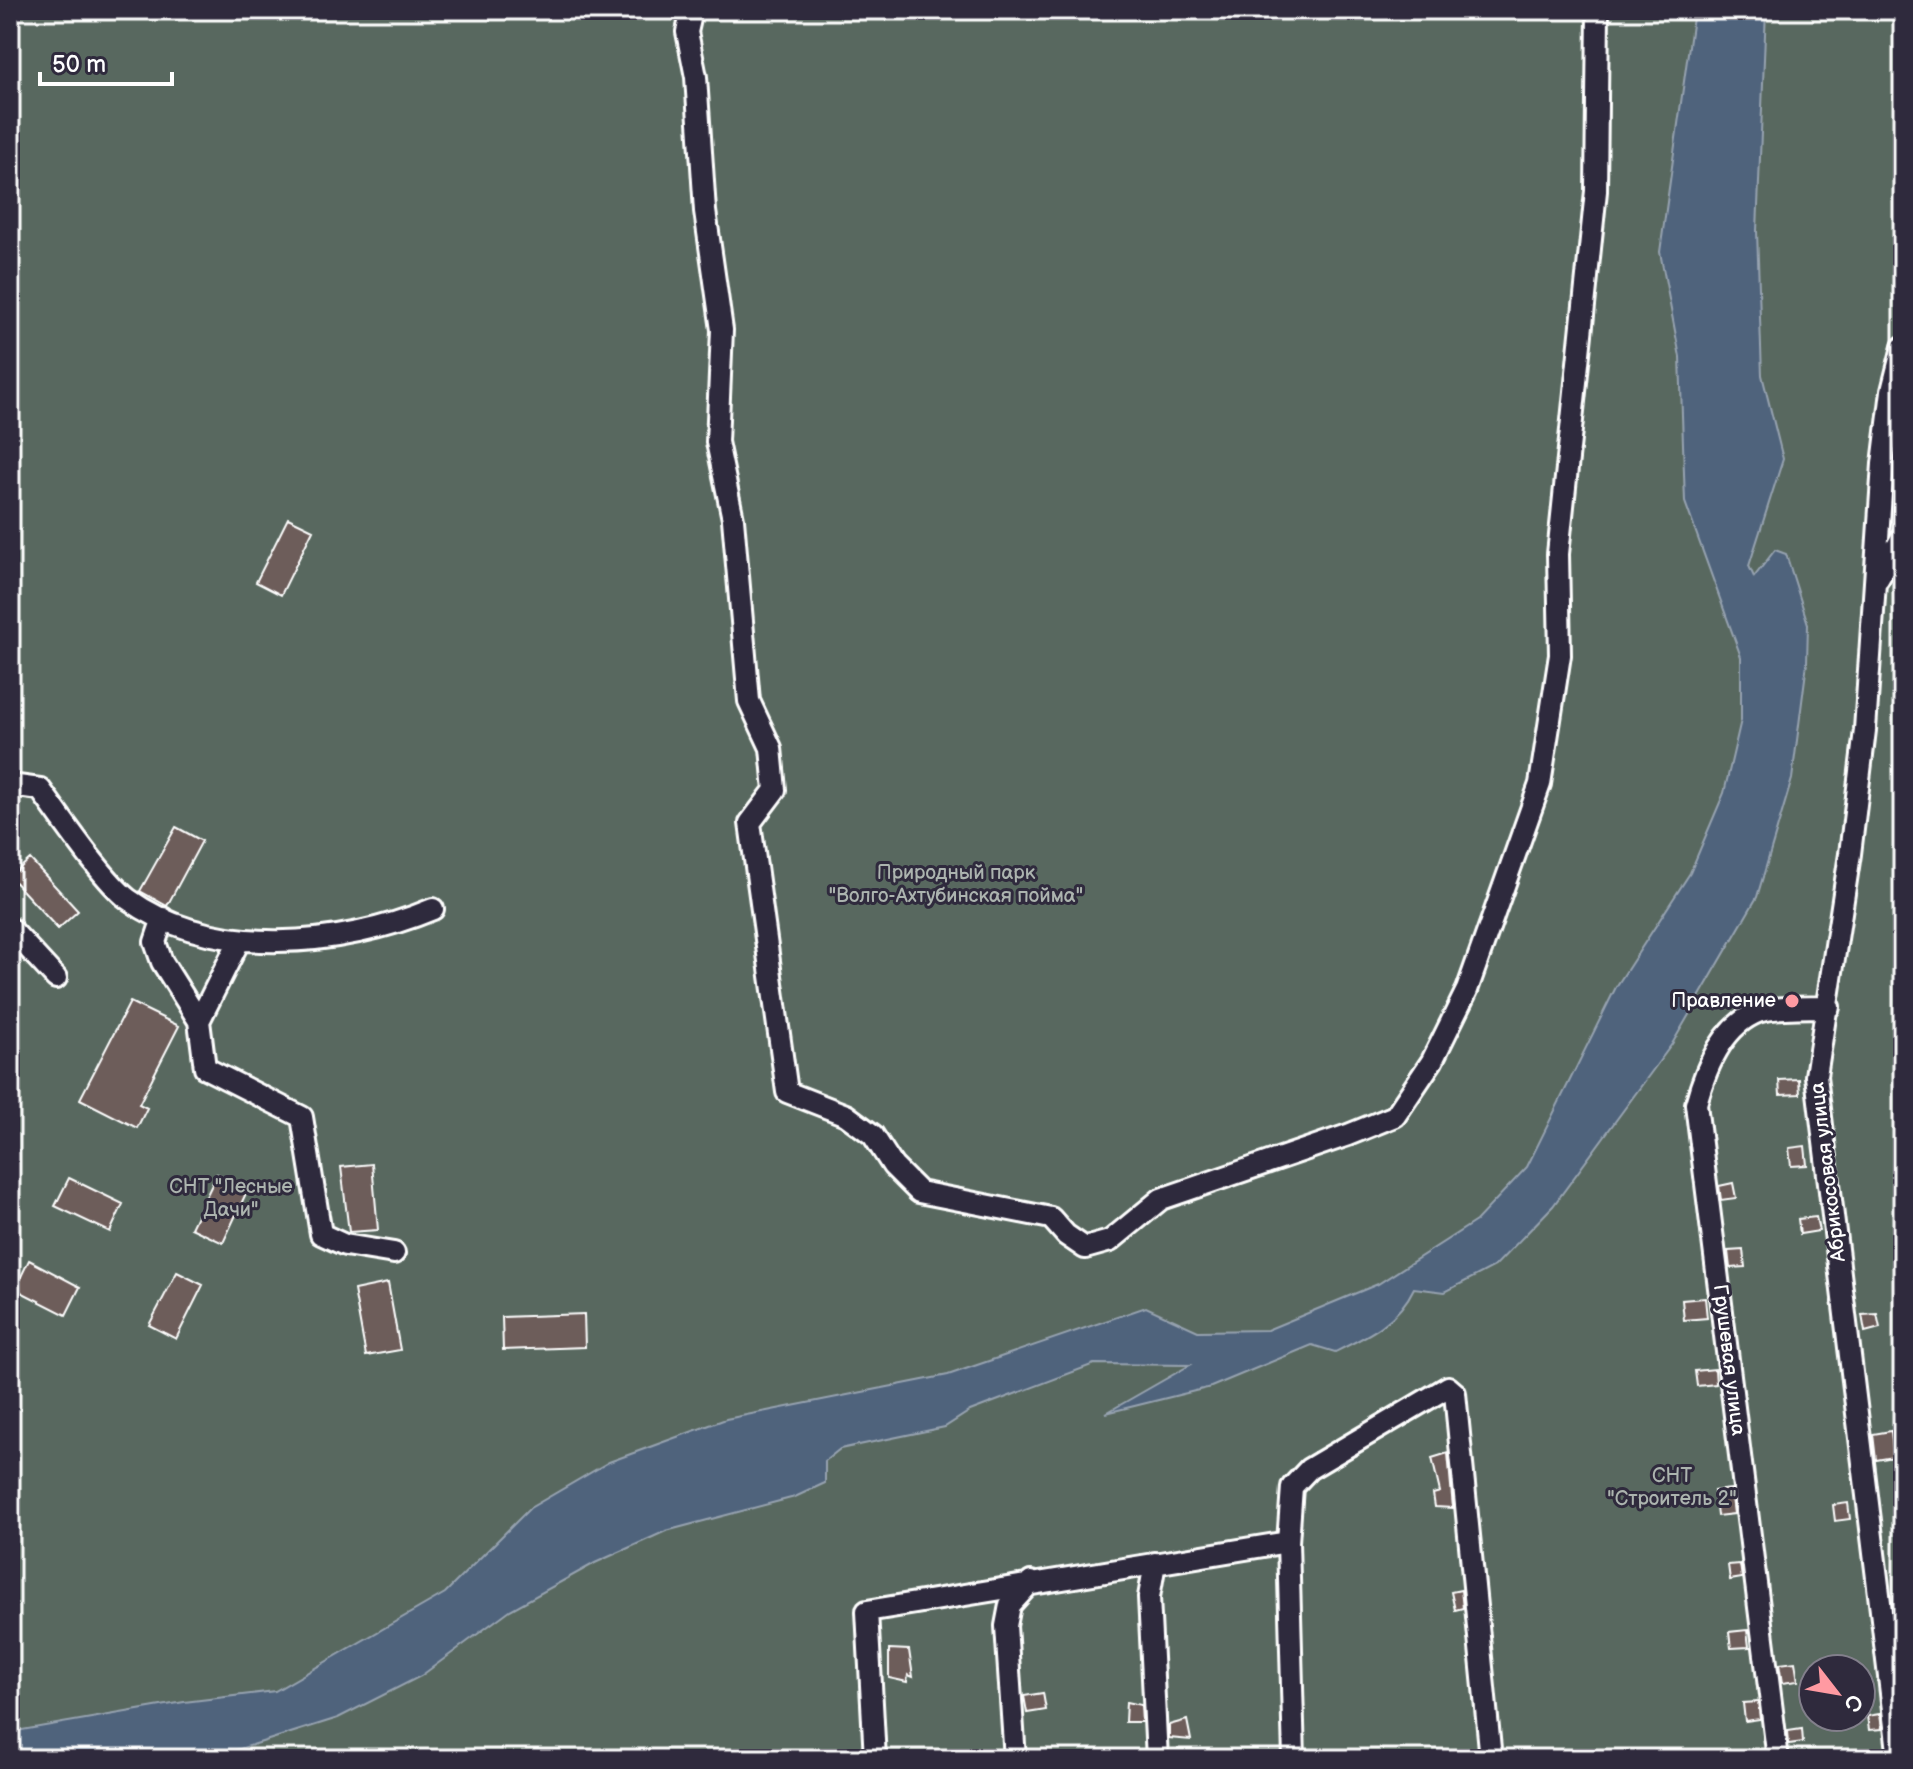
<svg xmlns="http://www.w3.org/2000/svg" width="1913" height="1769" font-family="'Balsamiq Sans',sans-serif">
  <style>
    .green { fill: #58685f; stroke: #acb4af; stroke-width: 2; fill-rule: evenodd }
    .water { fill: #50647b; stroke: #96a2b0; stroke-width: 2 }
    .building { fill: #6d5d5a; stroke: #fff; stroke-width: 2 }
    .lines { fill: none; stroke-linecap: round; stroke-linejoin: round }
    .minor-casing { stroke: #fff; stroke-width: 26 }
    .minor { stroke: #2f2a3d; stroke-width: 20 }
    .poi-dot { fill: #ff9aa2; stroke: #2f2a3d; stroke-width: 3 }
    .labels { text-anchor: middle; dominant-baseline: central; stroke-width: 6; stroke-linejoin: round; paint-order: stroke }
    .park-label { font-size: 20px; fill: #acb4af; stroke: #2f2a3d }
    .poi-label { font-size: 20px; fill: #fff; stroke: #2f2a3d; text-anchor: end }
    .street-label { font-size: 20px; fill: #fff; stroke: #2f2a3d }
  </style>
  <rect width="100%" height="100%" fill="#2f2a3d"/>
  <filter id="ink" filterUnits="userSpaceOnUse"><feTurbulence type="fractalNoise" baseFrequency=".0125" numOctaves="2"/><feDisplacementMap in="SourceGraphic" scale="16" xChannelSelector="R" yChannelSelector="G"/><feConvolveMatrix kernelMatrix="1 2 1 2 8 2 1 2 1" color-interpolation-filters="sRGB"/></filter>
  <g filter="url(#ink)">
    <!-- green -->
    <path class="green" d="M10,10h1893v1749h-1893zM1813,1669h48v48h-48z"/>
    <!-- water -->
    <path class="water" d="M1694,10h72l-9,221 5,144 21,84 -34,107 5,11 21,-27 11,4 22,70 -1,39 -15,116 -35,118 -85,147 -119,162 -58,60 -50,26 -31,-4c-16,34 -46,48 -79,64l-23,-7 -101,42 -105,26 84,-48 -96,-1 -124,47 -25,16 -105,22 -15,12v22l-30,14 -129,34 -71,32 -85,47 -89,66 -83,42 -130,41h-198v-27l174,-30 91,-11 170,-98 85,-85 79,-46 117,-43 222,-44 198,-68 52,24 69,-1 111,-46 98,-63 51,-54 89,-180 74,-114 34,-80 17,-73v-63l-56,-155 -5,-145 -20,-105z"/>
    <!-- building -->
    <path class="building" d="M288,518l25,12 -32,65 -25,-13z
      M176,827l26,14 -35,65 -27,-15z
      M30,859l48,52 -20,18 -48,-52z
      M130,1002l49,24 -40,78 8,4 -10,20 -57,-29z
      M1799,1079l1,15 -20,1 -1,-15z
      M1805,1146l2,19 -16,1 -2,-18z
      M372,1164l6,66 -29,2 -8,-65z
      M217,1174l31,15 -25,54 -32,-15z
      M69,1178l54,26 -13,28 -55,-26z
      M1733,1183l3,15 -15,2 -2,-14z
      M1816,1217l3,14 -19,3 -2,-15z
      M1743,1250l2,17 -15,1 -2,-17z
      M29,1260l51,27 -14,28 -51,-26z
      M177,1272l26,13 -27,54 -27,-14z
      M388,1283l12,67 -34,6 -12,-66z
      M1705,1298l2,20 -23,2 -2,-20z
      M584,1314l1,33 -82,3 -1,-33z
      M1877,1314l3,14 -15,4 -3,-17z
      M1715,1369l1,15 -19,2 -2,-15z
      M1891,1431l3,26 -18,3 -3,-26z
      M1448,1453l5,55 -18,-1 -2,-13 7,-2 -8,-34z
      M1731,1489l3,25 -17,2 -3,-25z
      M1848,1503l2,16 -15,2 -2,-16z
      M1740,1564l2,14 -12,2 -2,-15z
      M1461,1590l2,18 -8,2 -4,-18z
      M1747,1630l2,17 -18,1 -2,-16z
      M889,1649l20,1 4,27 -5,-2 -1,7 -18,-4z
      M1795,1662l3,19 -16,2 -3,-19z
      M1043,1693l3,17 -19,3 -3,-17z
      M1126,1702l15,3 1,17h-17z
      M1758,1702l2,17 -15,2 -2,-18z
      M1880,1714l2,15 -13,1 -2,-14z
      M1187,1720l4,20 -22,-2v-13z
      M1802,1729l1,13 -14,2 -1,-13z"/>
    <g class="lines">
      <!-- minor casing -->
      <g class="minor-casing">
        <path id="minor" d="M692,10l-5,22 9,45 9,134 17,119 -5,112 16,77 16,182 22,47 4,42 -25,33 37,269 59,23 27,20 20,31 26,26 132,26 15,17 19,13 25,-7 51,-42 187,-64 47,-19 37,-55 35,-71 73,-206 20,-129 -2,-101 38,-363 2,-181
          M1878,579l25,-43
          M10,785l30,4c20,27 63,91 88,110 84,61 214,48 305,10
          M163,918l-8,24 7,20 37,59 6,47 97,49 19,117 24,11 49,8
          M10,928l46,50
          M199,1021l40,-80
          M1155,1563l-6,34 8,162
          M875,1759l-8,-148 421,-69
          M1015,1759l-9,-133 4,-21 21,-23
          M1294,1759l-6,-217 4,-55 17,-18 139,-82 7,6 36,366
          M1778,1759l-82,-655c9,-34 26,-78 62,-92 16,-6 53,-4 71,-5
          M1899,1759l-83,-683 34,-222 15,-124 18,-266 9,-73 11,-44"/>
      </g>
      <!-- minor -->
      <use href="#minor" class="minor"/>
    </g>
  </g>
  <!-- markers -->
  <circle class="poi-dot" cx="1792" cy="1001" r="8"/>
  <g class="labels">
    <!-- park labels -->
    <g class="park-label">
      <text x="956" y="873">Природный парк<tspan x="956" dy="23">"Волго-Ахтубинская пойма"</tspan></text>
      <text x="231" y="1187">СНТ "Лесные<tspan x="231" dy="23">Дачи"</tspan></text>
      <text x="1672" y="1476">СНТ<tspan x="1672" dy="23">"Строитель 2"</tspan></text>
    </g>
    <!-- poi labels -->
    <g class="poi-label">
      <text x="1776" y="1001">Правление</text>
    </g>
    <!-- street labels -->
    <g class="street-label">
      <text transform="translate(1828 1172) rotate(-97)">Абрикосовая улица</text>
      <text transform="translate(1729 1360) rotate(83)">Грушевая улица</text>
    </g>
  </g>
  <!-- margin -->
  <rect width="1913" height="1769" fill="none" stroke="#2f2a3d" stroke-width="40"/>
  <rect x="20" y="20" width="1873" height="1729" fill="none" stroke="#fff" stroke-width="3" filter="url(#ink)"/>
  <!-- north arrow -->
  <g transform="translate(1837 1693) rotate(121)"><circle r="38" fill="#2f2a3d" stroke="#827f8b" stroke-width="2"/>
  <path d="M0-6L14 30L0 20L-14 30Z" fill="#ff9aa2"/>
  <text y="-12" font-size="22" font-weight="bold" text-anchor="middle" fill="#ffffff">С</text>
  </g>
  <!-- scale -->
  <path d="M40 72v12h132v-12" fill="none" stroke="#ffffff" stroke-width="4"/>
  <text x="52" y="72" font-size="24" fill="#ffffff" stroke="#2f2a3d" stroke-width="6" paint-order="stroke">50 m</text>
</svg>
